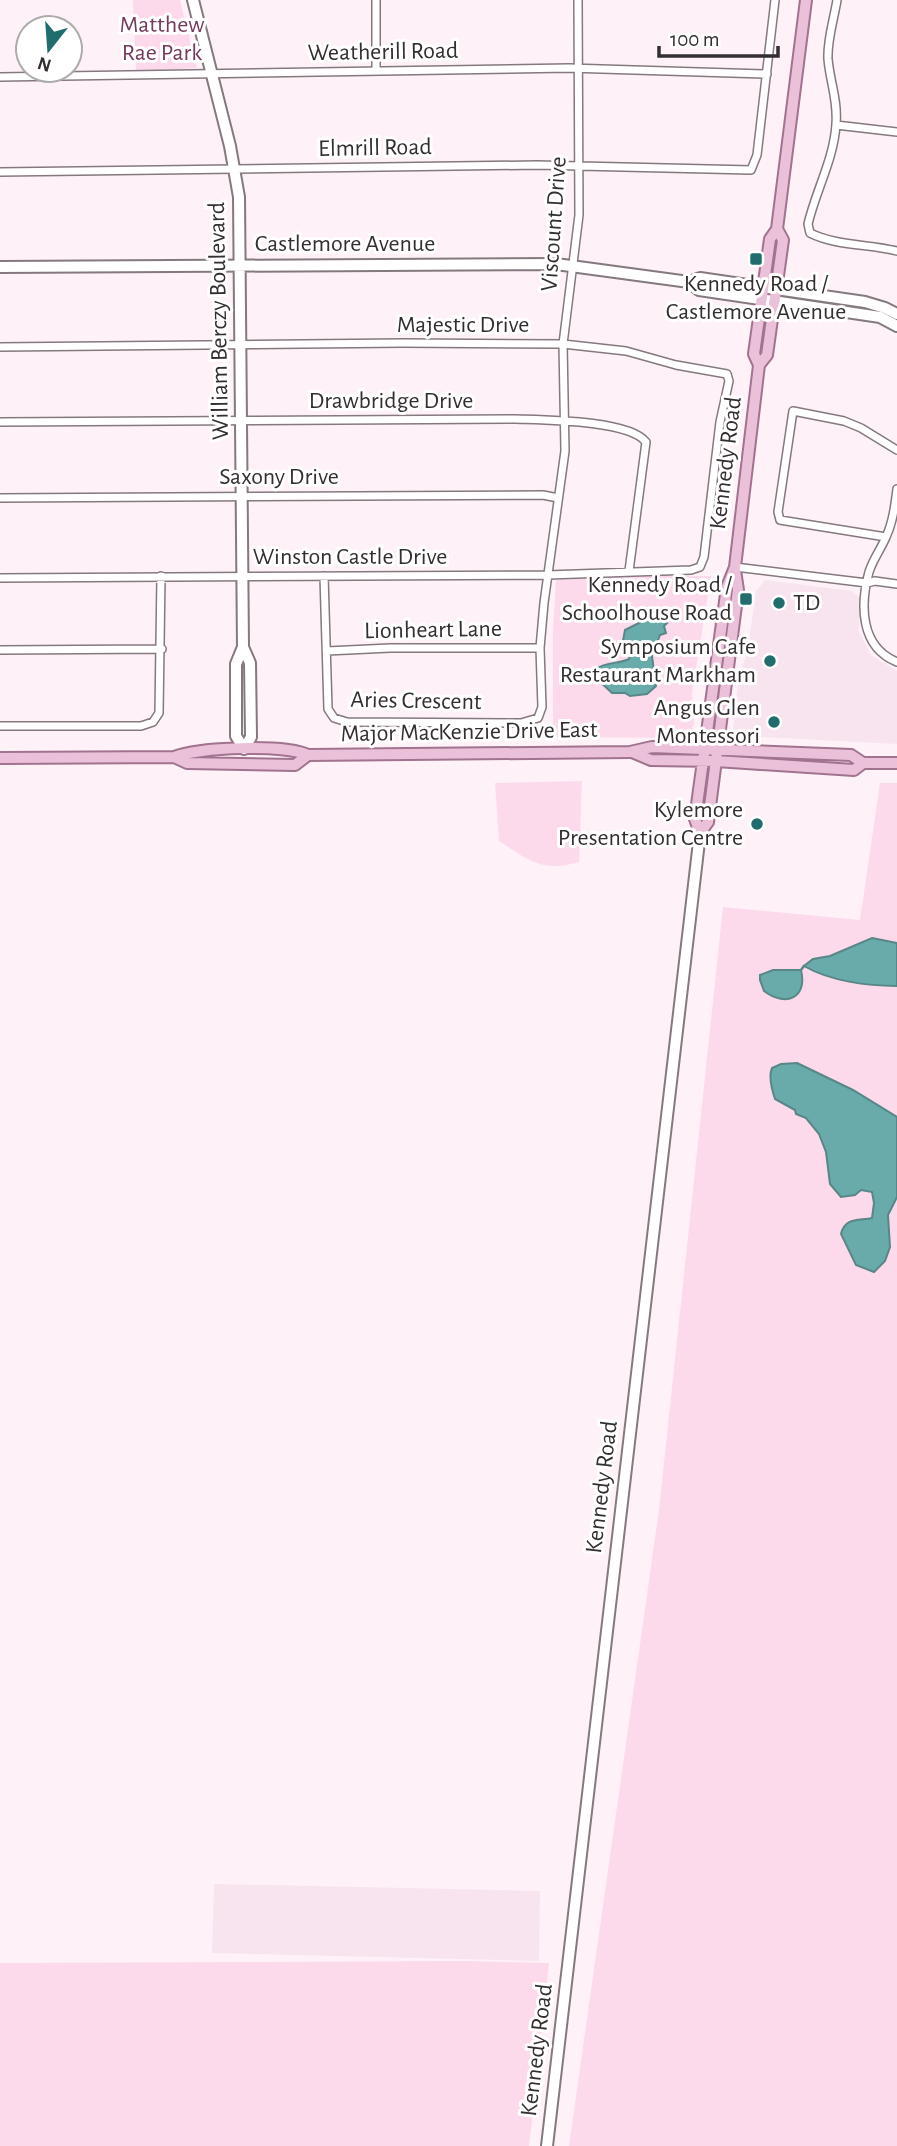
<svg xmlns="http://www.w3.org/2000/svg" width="897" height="2146" font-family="'Alegreya Sans',sans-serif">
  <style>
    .built { fill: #f8e4ef }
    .green { fill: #fcdaec }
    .water { fill: #69abab; stroke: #598686; stroke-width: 2 }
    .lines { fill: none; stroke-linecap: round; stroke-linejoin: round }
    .stream { stroke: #598686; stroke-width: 2.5 }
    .street-casing { stroke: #84797f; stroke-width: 10 }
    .secondary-casing { stroke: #84797f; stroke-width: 14 }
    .primary-casing { stroke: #a1738e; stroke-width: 14 }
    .street { stroke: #fff; stroke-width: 7 }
    .secondary { stroke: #fff; stroke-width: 10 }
    .primary { stroke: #eac1d9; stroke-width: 10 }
    .poi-dot { fill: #216d6d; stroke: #fff; stroke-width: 2.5 }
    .labels { text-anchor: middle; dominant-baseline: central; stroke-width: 6; stroke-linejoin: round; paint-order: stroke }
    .park-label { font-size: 24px; fill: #75395e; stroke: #fff }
    .street-label { font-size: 24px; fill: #332e30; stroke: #fff }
    .poi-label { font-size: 24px; fill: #332e30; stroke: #fff; text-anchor: end }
  </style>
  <rect width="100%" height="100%" fill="#fef1f8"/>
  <!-- built -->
  <path class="built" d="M765,580l87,11 8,8 -1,33 12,23 26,16v73l-156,-8 -8,-6 6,-56 8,-19 9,-64z
    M214,1884l326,7 -1,70 -327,-8z"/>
  <!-- green -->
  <path class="green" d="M133,0h47l17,68 -61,3z
    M628,576h83l-19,117 2,32 -9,13 -132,-1v-107l3,-50z
    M582,781l-3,81c-36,11 -51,-2 -80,-21l-4,-58z
    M880,783h17v1363h-328l90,-636 64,-603 137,13z
    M462,1961l87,2 -20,183h-529v-183z"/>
  <!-- water -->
  <path class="water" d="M652,617l15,6 -3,3 2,7 -6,2 -8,21 4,30 -9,8 -17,2 -5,-3h-13l-16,-15v-9c8,-7 23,-5 33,-10l1,-3 -8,-10 3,-16 16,-8 2,-3z
    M872,938l25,5v43c-30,0 -67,-5 -93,-20l9,-7 17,-3z
    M773,970h28c7,29 -16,37 -37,21l-4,-11v-5z
    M797,1063l56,27 44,27v80l-9,18 2,32 -5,14 -11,11 -18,-7 -15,-31c4,-17 18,-13 31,-16l2,-15 -2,-11 -11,-2 -6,5 -14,2 -11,-13 -4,-32 -7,-18 -13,-16 -10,-4 -1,-4 -20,-11c-3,-9 -7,-22 -3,-31l9,-4z"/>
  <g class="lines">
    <!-- stream -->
    <path class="stream" d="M801,970l3,-4"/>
    <!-- street casing -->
    <g class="street-casing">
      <path id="street" d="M376,0v71
        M837,0c-3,19 -10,40 -9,59 2,23 10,41 8,65 -2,35 -20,66 -28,100l2,9c26,13 59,11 87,18
        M0,77l569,-9 198,6
        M836,125l61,7
        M0,172l537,-7 214,5 6,-15 18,-155
        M0,347l403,-4 160,1 63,7 50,14 51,9 2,7 -9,41 -16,135 -4,10 -9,3 -143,5 -548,3
        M0,422l515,-3c29,1 114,1 131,23l-17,129
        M897,489c-2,16 -4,33 -11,48 -5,12 -13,22 -17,35 -9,33 -9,75 28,90
        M0,498l543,-3 15,3
        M886,537l-106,-17 -2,-8 15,-101 51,10 17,7 36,22
        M735,567l132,16 8,-2 22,3
        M324,576l4,133 6,9 13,4 174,1 17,-5 4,-11 -2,-59 4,-45 21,-152 -2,-107 16,-129 -1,-215
        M0,650l162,-1
        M327,651l63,-3h150
        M0,726h141l12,-4 6,-9 2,-137"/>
    </g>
    <!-- secondary casing -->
    <g class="secondary-casing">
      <path id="secondary" d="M193,0l37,146 9,51 4,450 -7,17v72l8,13 7,-12 -1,-74 -7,-16
        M0,267l556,-3 133,18 10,8 181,27 17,9
        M689,282l11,-4 165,24 20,6 12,6
        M547,2146l153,-1313"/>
    </g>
    <!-- primary casing -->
    <g class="primary-casing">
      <path id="primary" d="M759,365l-5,-11 16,-115 7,-10 29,-229
        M632,752l19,8 65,1 138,9 9,-7
        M174,757l13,6 108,2 13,-10
        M0,758l174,-1c24,-10 112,-13 134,-2l322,-3 22,-5 199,8 12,8h34
        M700,833l-5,-14 32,-232 8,-20 24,-202 8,-10 16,-115 -6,-11
        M700,833l8,-11 30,-232 -3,-20"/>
    </g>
    <!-- street -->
    <use href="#street" class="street"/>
    <!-- secondary -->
    <use href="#secondary" class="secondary"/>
    <!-- primary -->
    <use href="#primary" class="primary"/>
  </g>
  <!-- markers -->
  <g class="poi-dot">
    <rect x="749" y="252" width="14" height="14" rx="3.5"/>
    <rect x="739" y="592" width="14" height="14" rx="3.5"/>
    <circle cx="779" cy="603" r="7"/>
    <circle cx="770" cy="661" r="7"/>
    <circle cx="774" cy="722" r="7"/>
    <circle cx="757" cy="824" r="7"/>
  </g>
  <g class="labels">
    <!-- park labels -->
    <g class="park-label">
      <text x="162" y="25">Matthew<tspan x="162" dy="28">Rae Park</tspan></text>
    </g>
    <!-- street labels -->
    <g class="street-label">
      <text transform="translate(383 52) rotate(-1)">Weatherill Road</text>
      <text transform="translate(375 148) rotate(-1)">Elmrill Road</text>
      <text transform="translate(554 224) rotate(-86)">Viscount Drive</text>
      <text x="345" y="244">Castlemore Avenue</text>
      <text transform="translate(219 321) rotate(-91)">William Berczy Boulevard</text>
      <text x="463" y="325">Majestic Drive</text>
      <text x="391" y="401">Drawbridge Drive</text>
      <text transform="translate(726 463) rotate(-83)">Kennedy Road</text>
      <text x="279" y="477">Saxony Drive</text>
      <text x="350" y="557">Winston Castle Drive</text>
      <text transform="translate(433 630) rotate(-1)">Lionheart Lane</text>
      <text transform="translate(416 701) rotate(1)">Aries Crescent</text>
      <text transform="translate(469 732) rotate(-1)">Major MacKenzie Drive East</text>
      <text transform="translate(602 1487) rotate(-83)">Kennedy Road</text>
      <text transform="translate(537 2050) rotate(-83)">Kennedy Road</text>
    </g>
    <!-- poi labels -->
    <g class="poi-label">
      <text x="756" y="284" text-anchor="middle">Kennedy Road /<tspan x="756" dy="28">Castlemore Avenue</tspan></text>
      <text x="732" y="585">Kennedy Road /<tspan x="732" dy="28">Schoolhouse Road</tspan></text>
      <text x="793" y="603" text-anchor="start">TD</text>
      <text x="756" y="647">Symposium Cafe<tspan x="756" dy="28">Restaurant Markham</tspan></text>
      <text x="760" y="708">Angus Glen<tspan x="760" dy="28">Montessori</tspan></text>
      <text x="743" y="810">Kylemore<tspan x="743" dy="28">Presentation Centre</tspan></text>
    </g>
  </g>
  <!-- north arrow -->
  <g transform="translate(49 49) rotate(197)"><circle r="33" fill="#ffffff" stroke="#adabac" stroke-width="2"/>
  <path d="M0-5L12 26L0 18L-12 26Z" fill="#216d6d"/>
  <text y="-10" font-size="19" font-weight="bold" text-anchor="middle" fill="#332e30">N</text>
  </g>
  <!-- scale -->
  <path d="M659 46v10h119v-10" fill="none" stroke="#332e30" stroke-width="3.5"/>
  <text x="670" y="46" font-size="21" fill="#332e30" stroke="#ffffff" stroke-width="5" paint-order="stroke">100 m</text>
</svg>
